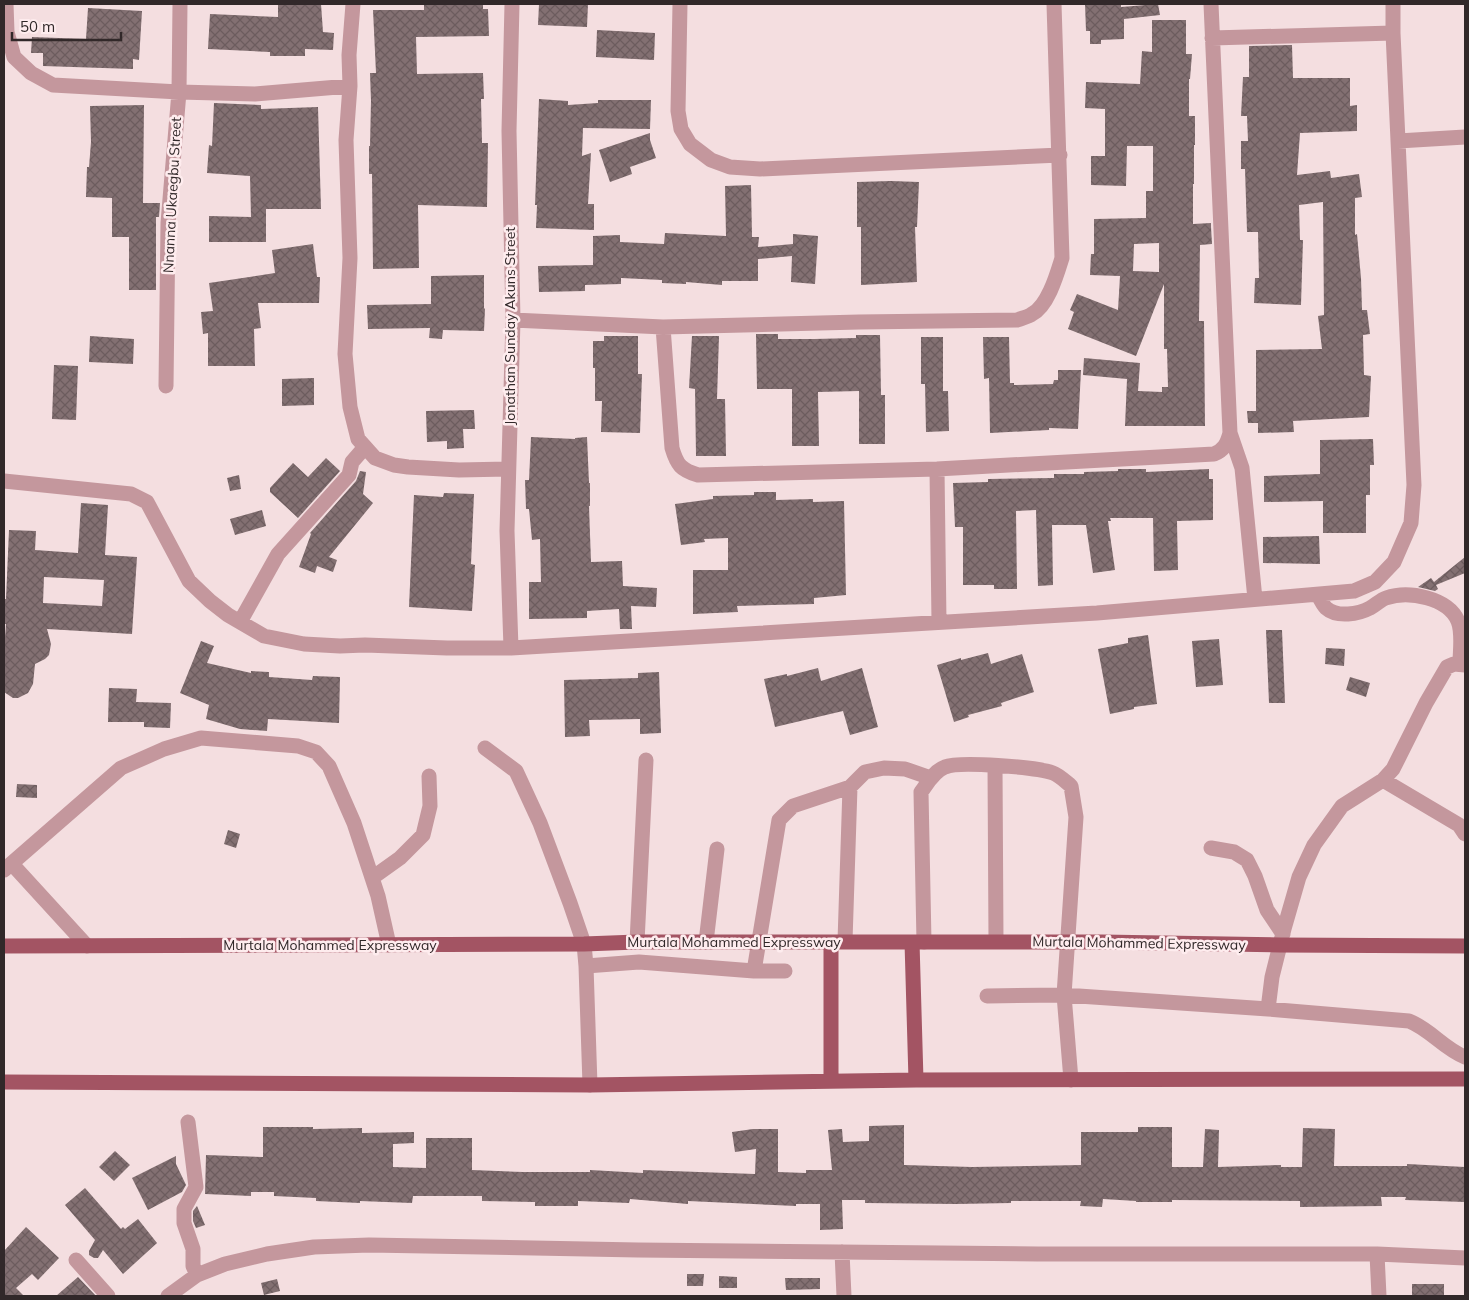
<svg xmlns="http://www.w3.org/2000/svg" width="1469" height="1300" font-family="Mulish,sans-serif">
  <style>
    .building { fill: url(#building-cross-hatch); fill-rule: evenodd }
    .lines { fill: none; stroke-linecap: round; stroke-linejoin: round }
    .minor { stroke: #c4979d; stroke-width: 15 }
    .major { stroke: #a35463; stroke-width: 15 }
    .labels { text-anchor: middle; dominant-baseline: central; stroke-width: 5; stroke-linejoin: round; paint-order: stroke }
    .street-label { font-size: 14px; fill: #312829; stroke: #feecee }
  </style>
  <defs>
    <pattern id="building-cross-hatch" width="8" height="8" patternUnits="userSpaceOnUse" patternTransform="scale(1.25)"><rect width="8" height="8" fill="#837072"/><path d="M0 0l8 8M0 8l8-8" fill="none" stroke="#6c5c5e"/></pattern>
  </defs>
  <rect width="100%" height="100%" fill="#f4dee0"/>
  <!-- building -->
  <path class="building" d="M278,4h43l2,28 11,1 -1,17 -28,-1v7h-35v-4l-62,-3 2,-35 68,3z
    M424,4h59v5h5l1,27 -73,1 1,37 66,-1 1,26h-3l1,44h6l-1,64 -69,-2 1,63 -46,1 -1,-95h-3v-28h1l1,-45 -1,-28h6l-3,-63h51z
    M539,4h49l-1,23 -49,-2z
    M1085,4h36v3l37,-3 2,11 -36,4v20l-23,1v4h-11v-13h-4z
    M88,8l54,3 -3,49 -6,-1v10l-90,-3v-13h-12l1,-16 54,2z
    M1152,20h34v34h6l-2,25h-1v37h6v29h-1v39h-1v40l18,-1v4l1,17 -12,1 -1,76h5l1,105h-80l2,-47 -44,-4 1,-17 56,5 -2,28 24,1v-5h6l-1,-38h-3v-65l-28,72 -68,-27 6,-17 -4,-2 7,-16 41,16 2,-34 -30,-1 1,-21h3v-35l52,-1v-27h7v-45h-26l-1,40 -35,-1v-29h14v-47l-20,-1 1,-26 54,2 2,-33 10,1zM1159,243v29l-26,-1 1,-27z
    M597,30l58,3 -1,27 -58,-3z
    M1292,45l1,33h57v28l7,-1v26l-57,2 -3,42 33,-4 1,7 28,-4 3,23 -7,1v37l2,-1 4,44 1,32h5l3,24 -7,1 1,40 7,1 -2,41 -76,4 1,11 -36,1v-10h-10l-1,-12h9v-61l66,-1 -4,-33 6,-1 -1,-113 -24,3 1,35h3l-2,65 -47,-2 1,-25h4l-1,-46h-11l-2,-63h-4v-28h7l-1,-25h-6l2,-39h6v-31z
    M539,99l29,2v4l30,-2v-3h53l-1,29 -67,-1 -1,28 9,-3 -3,51h6v26l-58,-2 1,-23h-2z
    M214,103l47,2v4l57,-2 3,102h-55v33h-57v-26l42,1 -1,-41 -43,-3 2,-28 3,1z
    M144,105l-1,98h17l-1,14h-3v73h-27v-53h-17v-39l-26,-1 1,-30h2l2,-25 -1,-36z
    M650,133v7l6,18 -26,9 2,7 -22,8 -11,-32z
    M891,181l28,1 -2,45h-2l2,55 -56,3v-58h-4v-45z
    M751,185l1,52h7l-1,10 35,-3v-10l25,2 -3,48 -24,-2 1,-26 -34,3v22h-36v4l-36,-3v2l-24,-1v-3l-41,-2v6l-36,1v6l-46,1 -1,-26 55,-1v-29l27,-1v7l44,2 1,-11 61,3 -1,-50z
    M313,244l4,33h3l-1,26h-61l3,25 -7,1 1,37h-47v-33l-5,1 -2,-22 12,-1 -4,-28 66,-10 -3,-23z
    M484,275v33l1,1 -1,22 -41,-1 -1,9 -13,-1 1,-10 -62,1 -1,-24 64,-1v-28z
    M756,334h22v5h36l42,-1v-3h24l1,60h4v49h-26v-53l-41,1 1,54h-27v-57h-35z
    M90,336l44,3 -1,25 -44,-2z
    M604,336h34v38h4l-2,59 -39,-1 1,-31h-7v-33h-2v-27h11z
    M692,336h27l-2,63h8l1,57h-30l-1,-67 -6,-1z
    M921,337h22v54h5l1,40 -23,1 -1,-48h-4z
    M983,337h26l1,46h4v2l39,-1 1,-4h4v-10h23l-3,59 -29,-1v2l-59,3 -1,-55 -5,1z
    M54,365l24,1 -2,54 -24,-1z
    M314,378v27l-32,1v-27z
    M474,410l1,19h-12l1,19 -17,1v-8l-20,1 -1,-31z
    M531,437l44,2v-1l12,-1 2,46h1v23h-1l2,56 31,-1 1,25 34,2 -1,19 -25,-1 1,23h-12l-1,-20 -32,2v7l-58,1v-37h12l-1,-43 -8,1 -3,-31h-3l-1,-29h4z
    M1373,439l1,26h-4v30h-4v38h-43v-32l-59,1v-26l56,-2v-34z
    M326,458l14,13 -42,47 -28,-26v-4l23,-25 15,14z
    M1118,469h28v3l63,-3v10h4v41l-36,1 1,49 -24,1 -1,-53h-43l1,3h-3l7,49 -22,3 -7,-48h-34l1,60 -15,1 -2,-76 -20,1 1,78h-23v-4h-31v-58h-8l-2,-44 35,-1v-3l66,-1v-4h30v-2l34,-1z
    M360,471l6,1 -3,22 10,9 -44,54 8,3 -4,12 -16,-6 -2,7 -16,-6 12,-33 -1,-1 46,-52z
    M239,475l2,14 -11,2 -3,-13z
    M754,492h22v8l37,-1v3l31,-1 2,94 -32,3v6l-77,2 1,6 -45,2v-44h35v-32l-24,1 1,3 -24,3 -6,-41 38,-5v-3l41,-1z
    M444,493l30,1 -3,70 4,1 -3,46 -63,-4 5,-112 29,2z
    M81,503l27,2 -3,50 32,2 -5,77 -85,-5 4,15 -2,11 -4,4 -10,5 -2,20 -5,9 -10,5h-5l-9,-6v-41l2,-27h-2v-25h2l3,-69 27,1 -1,19 43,3zM44,577l60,3 -2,26 -59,-3z
    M262,510l4,16 -31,9 -5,-16z
    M1319,536l1,28 -57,-1v-26z
    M1465,557v16l-29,12 2,4 -3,2 -17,-4 13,-9 3,4z
    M1266,630h16l3,73h-16z
    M1148,635l9,69 -23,3v2l-24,5 -12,-65 30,-6v-5z
    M1219,639l4,46 -27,2 -4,-46z
    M201,641l13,5 -7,17 44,10v-2l18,1v5l43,3 1,-4 27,1 -1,46 -71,-4 -1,12 -27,-2 -34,-10 3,-14 -29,-12z
    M1326,648l19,1 -1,17 -19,-2z
    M988,653l3,11 31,-10 12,38 -33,11 1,3 -34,9 1,2 -15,5 -17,-57 24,-7v2z
    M818,668l3,13 41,-13 16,59 -28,8 -7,-24 -68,16 -11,-48 23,-5v2z
    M659,672l2,61 -21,1v-15l-51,1 1,16 -25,1 -1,-57 74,-2v-5z
    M1350,677l20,6 -4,14 -20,-7z
    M109,688l28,1 -1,13 35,1 -1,25 -26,-1v-5h-36z
    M17,784l20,1v13l-21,-1z
    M228,830l12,4 -4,14 -12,-4z
    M904,1125v40l68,2 109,-2v-33h57v-5h34v40h31l2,-38 14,1 -1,37 63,-2v2h21l1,-39 32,1 -1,37h73v-2l58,3v35l-60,-2 1,-3h-25l1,9 -82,1v-6l-128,-1v2h-36v-1l-33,-2 -1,8 -22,-1 1,-5h-70v2l-55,1 -91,-1v-3h-23l1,29 -23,1v-26h-24v2l-108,-5v3l-58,-5 -1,4 -51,-2v5h-43v-4l-53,-1v-5h-69l-1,7 -52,-2v2l-44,-2v-3l-42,-2v-4h-23v4l-46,-2 1,-39 57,2v-30h50v2l49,-1v5l52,-1v11l-21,1v23l33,1v-30h46v32l51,2h67v-2l53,3v-3l112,4 1,-25 -21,3 -3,-20 21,-3h25v43l28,1v-3h26l-4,-40 14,-1 1,13 26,-1v-15z
    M115,1151l15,14 -16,16 -15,-14z
    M176,1156v8l10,21 -4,7 -34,18 -16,-32z
    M85,1188l36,41 2,-2 2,2 13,-10 19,24 -34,31 -20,-24 -5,8h-4l-5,-3v-4l6,-11 -30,-35z
    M197,1206l8,19 -9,3 -3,-7v-10z
    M26,1227l33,31 -21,22 -6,-6 -16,14 8,8h-20v-45z
    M687,1274h17l-1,12h-16z
    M719,1276l18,1v11h-18z
    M78,1277l18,19h-40z
    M785,1278h35v11l-34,1z
    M277,1279l3,12 -16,4 -3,-12z
    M1412,1284h32v12h-32z"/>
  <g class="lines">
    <!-- minor -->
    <path class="minor" d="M6,4l1,28 7,25 17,16 22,12 126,7 76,2 95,-8
      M353,4l-4,51 1,31 -4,54 4,118 -5,96 5,53 8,32 17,19 19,7 14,2 51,3 49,-1
      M680,4l-2,107 3,18 9,15 21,16 19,7 30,2 300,-14
      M1212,38l181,-5v-29
      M1398,141l67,-4
      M513,320l150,7 9,121c5,17 9,22 26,27l239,-6 277,-15c10,-4 13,-10 16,-21l-19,-429
      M663,327l196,-5 158,-2c5,-2 11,-3 15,-6 16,-8 25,-40 30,-56l-8,-254
      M166,386l2,-163 11,-131 1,-88
      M1230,433l12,35 13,131
      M937,469l2,153
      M4,481l127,13 16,8 42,79 21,20 18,14 36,21 40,8 36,2 25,-1 82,3h64l586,-35 257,-22 21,-9 19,-20 17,-39 3,-38 -21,-452
      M1318,595c2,4 5,10 8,13 11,10 33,6 44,0 6,-3 10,-8 16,-10 23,-8 62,0 72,23 5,12 2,30 2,42
      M240,622l38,-68 71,-79 3,-13 13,-15
      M511,648l-4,-117 6,-211 -4,-189 3,-127
      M485,748l31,23 24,52 30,80 14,41 2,22 4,119
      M995,766l1,175
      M1383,780l76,45 6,9
      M1211,848l23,4 13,8 8,16 12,34 16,24
      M12,864l75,82
      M4,870l117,-102 43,-19 37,-11 97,8 18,6 13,14 25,57 24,73 11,49
      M372,878l28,-20 23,-23 7,-29 -1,-30
      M845,941l5,-154
      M637,942l9,-182
      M706,942l11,-93
      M924,942l-3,-150c6,-8 13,-21 24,-25 14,-6 91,0 108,6 6,2 13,9 18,13l5,31 -12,178 7,85
      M586,966l53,-4 115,9h31
      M754,971l25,-151 14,-14 57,-19 15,-15 19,-4 21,1 26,9
      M987,996l77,-1 204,14 141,12c21,8 35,28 56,36
      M1268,1009l4,-32 12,-48 15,-52 15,-32 28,-39 41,-26 10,-11 33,-66 21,-36 7,-3 11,1
      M188,1122l8,65 -12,22v14l9,26v17l4,9
      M842,1252l2,44
      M1377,1254l2,42
      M76,1260l32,36
      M168,1296l29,-21 28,-11 42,-10 47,-7 55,-2 269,5 400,4h339l88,4"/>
    <!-- major -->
    <path class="major" d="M831,942v139
      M912,942l4,138
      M4,946l580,-2 53,-2h465l178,3 185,1
      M4,1082l586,3 326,-5 549,-1"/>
  </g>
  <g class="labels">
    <!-- street labels -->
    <g class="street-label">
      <text transform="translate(172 195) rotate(-87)">Nnanna Ukaegbu Street</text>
      <text transform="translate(510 326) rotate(-90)">Jonathan Sunday Akuns Street</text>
      <text x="734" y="942">Murtala Mohammed Expressway</text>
      <text transform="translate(1139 943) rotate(1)">Murtala Mohammed Expressway</text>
      <text x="330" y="945">Murtala Mohammed Expressway</text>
    </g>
  </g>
  <!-- border -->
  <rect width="1469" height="1300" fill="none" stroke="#312829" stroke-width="10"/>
  <!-- scale -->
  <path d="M12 32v8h109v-8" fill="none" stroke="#312829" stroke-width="2.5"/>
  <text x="20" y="32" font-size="15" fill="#312829" stroke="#feecee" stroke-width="4" paint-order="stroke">50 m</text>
</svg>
